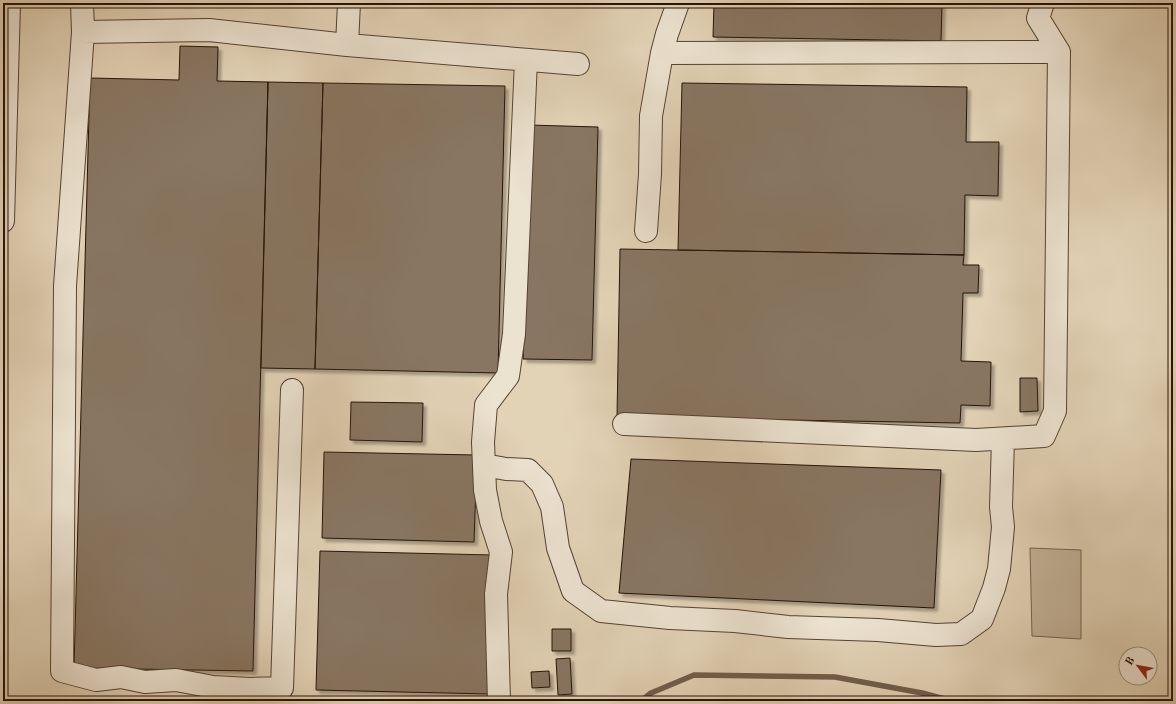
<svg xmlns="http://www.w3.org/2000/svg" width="1176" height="704" font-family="'Old Standard TT',serif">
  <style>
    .green { fill: #c2b198; stroke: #746250 }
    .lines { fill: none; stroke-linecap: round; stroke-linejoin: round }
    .stream { stroke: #705e4c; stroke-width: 5.5 }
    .building { fill: #887662; stroke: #261207; filter: url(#shadow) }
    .minor-casing { stroke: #554233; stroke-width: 24 }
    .minor { stroke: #ece2d0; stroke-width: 22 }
  </style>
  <defs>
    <filter id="shadow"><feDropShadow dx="3.5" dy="3.5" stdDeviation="1" flood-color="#0004"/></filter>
  </defs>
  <rect width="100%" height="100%" fill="#e2d2b6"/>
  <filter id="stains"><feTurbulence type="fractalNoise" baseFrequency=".005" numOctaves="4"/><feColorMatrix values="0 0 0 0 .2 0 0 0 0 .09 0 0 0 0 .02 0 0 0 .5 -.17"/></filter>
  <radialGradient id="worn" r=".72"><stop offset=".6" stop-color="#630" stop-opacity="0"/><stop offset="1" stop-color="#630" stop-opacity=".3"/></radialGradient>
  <!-- green -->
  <path class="green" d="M1030,548l51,2v89l-49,-3z"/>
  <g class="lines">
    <!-- stream -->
    <path class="stream" d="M641,701l10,-8 43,-18 141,2 87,16 30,8"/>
  </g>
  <!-- building -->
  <path class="building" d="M714,3h228l-1,38 -228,-4z
    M180,46l38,1 -1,34 51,1 -15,589 -179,-3 16,-590 89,2z
    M268,82l55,1 -8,286 -54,-1z
    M323,83l182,3 -7,287 -183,-4z
    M682,83l285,4 -1,55h33l-1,54 -33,-1 -1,60 -286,-5z
    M529,125l69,2 -6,233 -69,-1z
    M620,249l344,6 -1,10h16l-1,28h-15l-2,68 30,1 -1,44 -29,-1 -1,18 -343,-6z
    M1020,378h17l1,33 -18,1z
    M351,402l72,1 -1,39 -72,-2z
    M324,452l153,3 -3,87 -152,-4z
    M631,459l310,11 -7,138 -315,-15z
    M320,551l173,4 -4,139 -173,-4z
    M552,629h19v22h-19z
    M570,658l2,36 -14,1 -2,-36z
    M549,671l1,16 -18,1 -1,-16z"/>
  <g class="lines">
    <!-- minor casing -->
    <g class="minor-casing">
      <path id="minor" d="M82,3l1,29
        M349,3l-2,42 231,19
        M662,53l5,-19 11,-31
        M3,221l6,-218
        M646,231l4,-57 1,-58 11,-63 397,-1
        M292,390l-10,298 -32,1 -37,-2 -37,-7 -31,2 -24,-5 -25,3 -34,-9 3,-385 18,-254 126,-2 138,15
        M624,424l352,16 68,-4 11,-25 4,-359 -21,-34 5,-15
        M484,465l22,4 22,1 14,14 10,23 6,41 15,43 28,20 69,7 65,3 53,6 90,3 58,5 25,-1 21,-15 12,-31 5,-19 4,-42 -2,-20 2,-68
        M499,701l-3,-107 5,-42 -10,-31 -6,-31 -2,-48 3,-37 22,-29 6,-42 12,-274"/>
    </g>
    <!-- minor -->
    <use href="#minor" class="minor"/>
  </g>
  <!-- margin -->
  <rect width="1176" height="704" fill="none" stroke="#e2d2b6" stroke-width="16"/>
  <rect x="4" y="4" width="1168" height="696" fill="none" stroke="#261207" stroke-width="2"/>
  <rect x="8" y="8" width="1160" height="688" fill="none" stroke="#261207"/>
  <!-- north arrow -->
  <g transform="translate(1138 666) rotate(302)"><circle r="19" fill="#ece2d0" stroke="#9d8f80"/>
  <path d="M0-3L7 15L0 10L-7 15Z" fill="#8f2418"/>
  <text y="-6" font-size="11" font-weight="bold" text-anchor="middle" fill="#261207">B</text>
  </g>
  <rect width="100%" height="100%" filter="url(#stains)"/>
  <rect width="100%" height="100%" fill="url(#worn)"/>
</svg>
